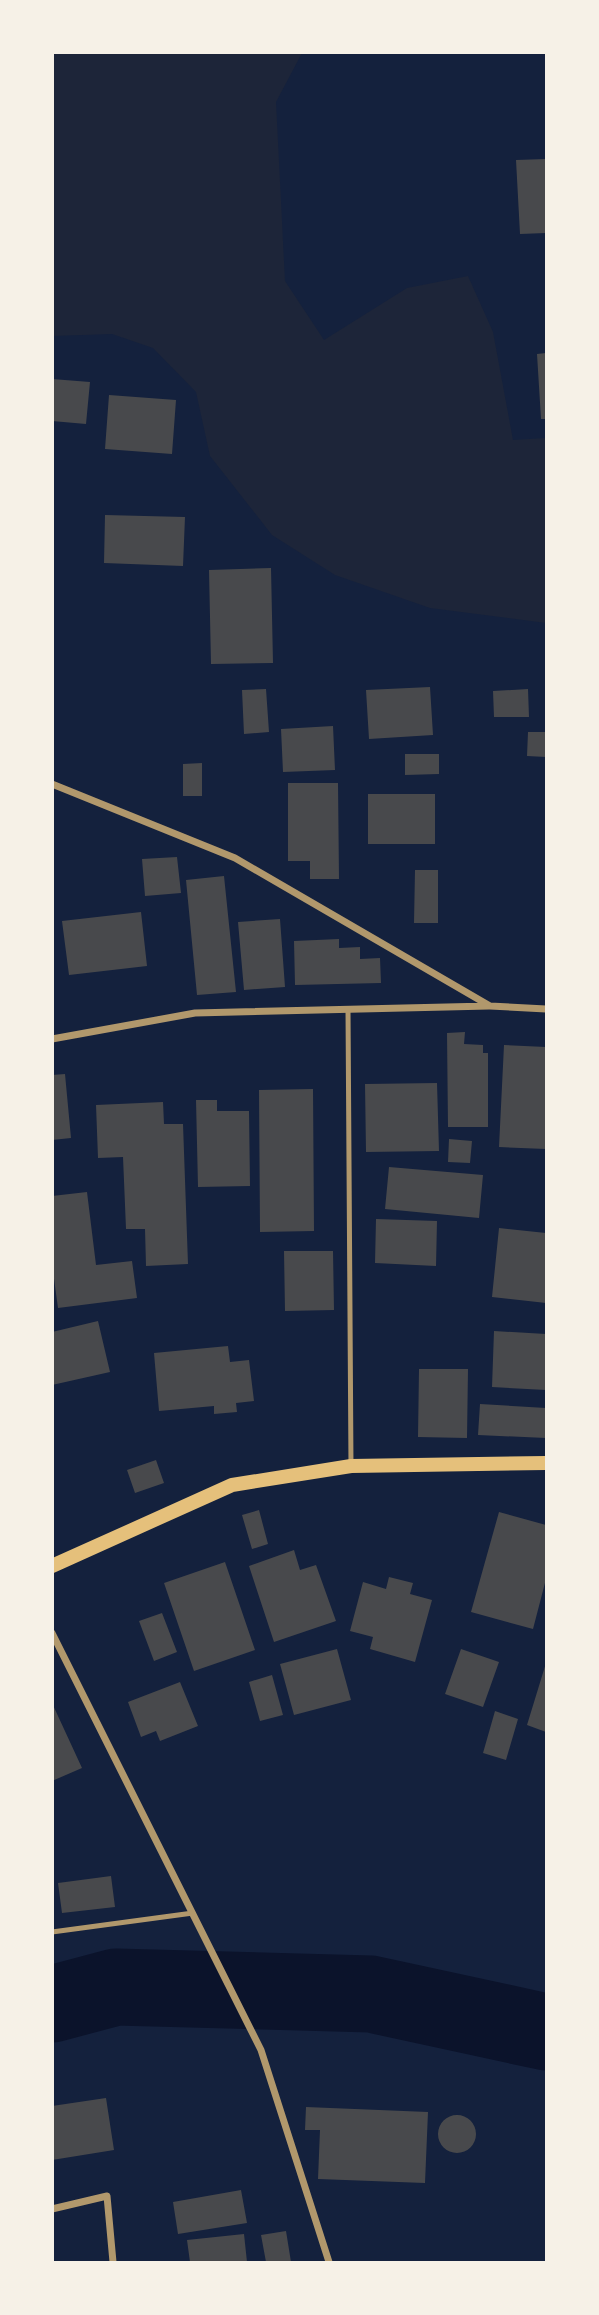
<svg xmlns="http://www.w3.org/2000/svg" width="599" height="2315" font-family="Lora,serif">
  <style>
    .green { fill: #1d2539 }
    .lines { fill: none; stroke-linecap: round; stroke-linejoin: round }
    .river { stroke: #0b132b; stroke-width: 77 }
    .building { fill: #48494c }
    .service { stroke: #b1986c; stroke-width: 5 }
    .minor { stroke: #b1986c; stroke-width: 7 }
    .secondary { stroke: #e5c07b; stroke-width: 14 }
  </style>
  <rect width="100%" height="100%" fill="#14213d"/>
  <!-- green -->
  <path class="green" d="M52,53h250l-26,49 9,179 39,59 83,-52 61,-12 25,56 20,108 33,-2v185l-116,-15 -95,-33 -63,-40 -62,-79 -14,-64 -43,-44 -41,-14 -59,2z"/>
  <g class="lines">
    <!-- river -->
    <path class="river" d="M52,2004l64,-17 255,7 175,38"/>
  </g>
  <!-- building -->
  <path class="building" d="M546,159v74l-26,1 -4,-74z
    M546,353v66h-5l-4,-65z
    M52,379l38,3 -4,42 -34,-3z
    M109,395l67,5 -4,54 -67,-5z
    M105,515l80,2 -2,49 -79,-3z
    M271,568l2,95 -62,1 -2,-94z
    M430,687l3,48 -64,4 -3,-49z
    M266,689l3,43 -25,2 -2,-44z
    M528,689l1,28h-35l-1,-26z
    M333,726l2,44 -52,2 -2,-43z
    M528,732h18v25l-19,-1z
    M405,754h34v20l-34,1z
    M202,763v33h-19v-32z
    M288,783h50l1,96h-29v-18h-22z
    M368,794h67v50h-67z
    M177,857l4,36 -36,3 -3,-37z
    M415,870h23v53h-24z
    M224,876l12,116 -39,3 -11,-115z
    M141,912l6,54 -78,9 -7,-54z
    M280,919l5,68 -41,3 -6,-68z
    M339,939v9l21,-1v12l20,-1 1,25 -86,2 -1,-44z
    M465,1032l-1,12 19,1v8h5v74h-40l-1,-94z
    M504,1045l42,2v102l-47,-2z
    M65,1074l6,64 -19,2v-65z
    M437,1083l2,68 -73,1 -1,-68z
    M313,1089l1,142 -54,1 -1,-142z
    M196,1100h21v11h32l1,75 -52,1z
    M163,1102l1,22h19l5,140 -42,2 -1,-37h-19l-3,-72 -25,1 -2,-53z
    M449,1139l23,2 -2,22 -22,-1z
    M389,1167l94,8 -4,43 -94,-9z
    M87,1192l9,73 36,-4 5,37 -79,10 -6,-44v-68z
    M376,1219l61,2 -1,45 -61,-3z
    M499,1228l47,5v70l-54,-6z
    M284,1251h49l1,59 -49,1z
    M98,1321l12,51 -58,13v-53z
    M494,1331l52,3v56l-54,-3z
    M228,1346l2,16 19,-2 5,41 -18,2 1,9 -23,2v-8l-55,5 -5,-58z
    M419,1369h49l-1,69 -49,-1z
    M480,1404l66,4v30l-68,-3z
    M156,1460l8,23 -29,10 -8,-23z
    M259,1510l9,34 -16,5 -10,-34z
    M499,1512l47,13v54l-13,50 -62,-17z
    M294,1550l6,20 16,-5 20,56 -62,21 -25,-76z
    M225,1562l30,88 -61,21 -30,-88z
    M389,1577l24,6 -3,11 22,6 -17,62 -45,-13 3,-12 -23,-6 13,-49 23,7z
    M162,1613l15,39 -23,9 -15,-40z
    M337,1649l14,51 -57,15 -14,-51z
    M461,1649l38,13 -16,45 -38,-13z
    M546,1663v69l-19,-7z
    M272,1675l11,40 -23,6 -11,-39z
    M180,1682l18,44 -38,15 -4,-10 -15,6 -13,-35z
    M52,1703l30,65 -30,13z
    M495,1711l23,8 -12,41 -23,-7z
    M111,1876l4,31 -53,6 -4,-30z
    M106,2098l8,52 -62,10v-54z
    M306,2107l122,5 -3,71 -107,-4 2,-49h-15z
    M438 2134a19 19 0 1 1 38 0a19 19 0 1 1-38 0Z
    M241,2190l6,33 -69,11 -5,-32z
    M286,2231l5,31h-25l-5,-27z
    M244,2234l3,28h-57l-3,-22z"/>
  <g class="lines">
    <!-- service -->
    <path class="service" d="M348,1009l3,457
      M52,1932l141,-19"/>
    <!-- minor -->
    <path class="minor" d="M52,784l183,74 255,148 56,3
      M52,1039l143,-26 294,-7
      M52,1633l209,417 68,212
      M52,2209l55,-13 6,66"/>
    <!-- secondary -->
    <path class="secondary" d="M52,1566l180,-81 119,-19 195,-3"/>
  </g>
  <!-- border -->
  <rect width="599" height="2315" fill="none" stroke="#f6f1e7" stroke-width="108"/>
</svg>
